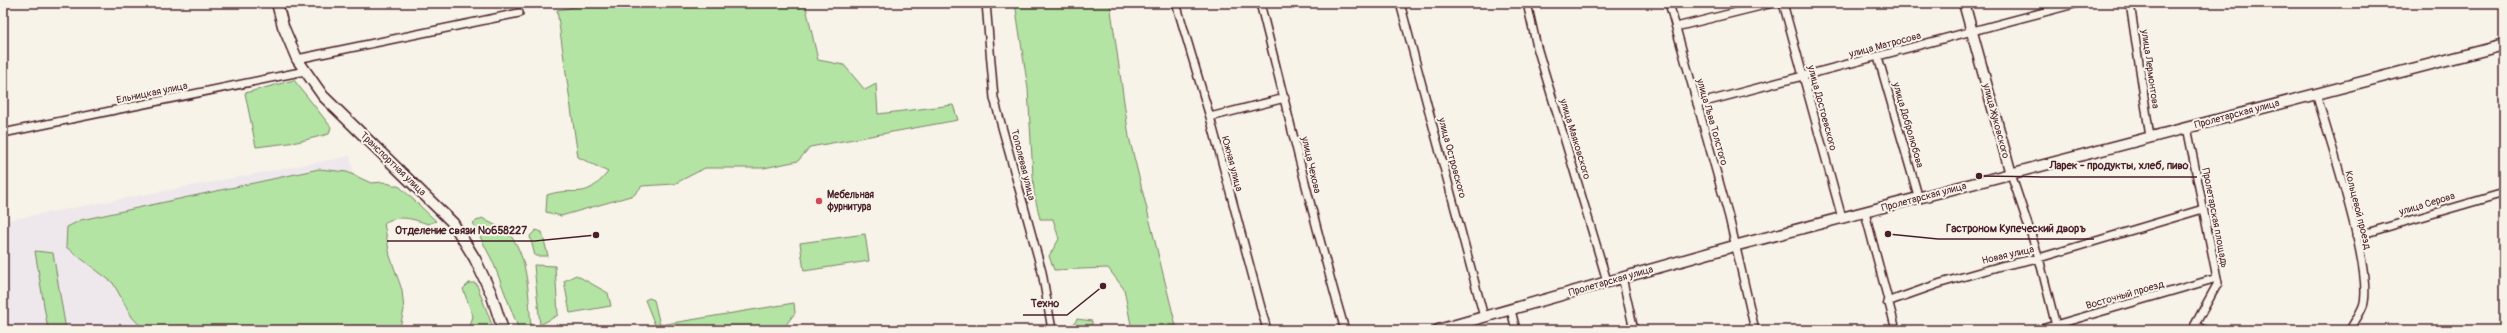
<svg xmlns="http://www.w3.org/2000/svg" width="2507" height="333" font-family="Pangolin,sans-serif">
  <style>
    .built { fill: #eee8ec }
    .green { fill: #b3e4a4; stroke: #7e8268 }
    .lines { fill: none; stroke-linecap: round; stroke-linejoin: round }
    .street-casing { stroke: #4a1f2b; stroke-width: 10 }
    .secondary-casing { stroke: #4a1f2b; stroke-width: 13 }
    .street { stroke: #f7f3e8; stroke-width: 7 }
    .secondary { stroke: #f7f3e8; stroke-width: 10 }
    .poi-dot { fill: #d1495b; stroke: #f7f3e8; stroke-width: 1.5 }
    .labels { text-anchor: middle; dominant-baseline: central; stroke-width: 4; stroke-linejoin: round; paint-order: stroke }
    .street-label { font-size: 10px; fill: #4a1f2b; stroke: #f7f3e8 }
    .poi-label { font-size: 10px; font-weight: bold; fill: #4a1f2b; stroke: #f7f3e8; text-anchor: start }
    .leader { fill: none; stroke: #4a1f2b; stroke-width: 1.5 }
    .callout-dot { fill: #4a1f2b; stroke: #f7f3e8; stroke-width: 1.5 }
    .callout-label { font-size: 11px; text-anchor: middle; font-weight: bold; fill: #4a1f2b; stroke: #f7f3e8; stroke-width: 4; stroke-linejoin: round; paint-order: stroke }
  </style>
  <rect width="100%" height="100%" fill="#f7f3e8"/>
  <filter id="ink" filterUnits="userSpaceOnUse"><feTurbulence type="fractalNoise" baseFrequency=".025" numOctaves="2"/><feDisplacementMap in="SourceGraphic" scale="8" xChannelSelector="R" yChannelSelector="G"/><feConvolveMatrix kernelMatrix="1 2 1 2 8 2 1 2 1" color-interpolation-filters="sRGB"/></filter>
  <g filter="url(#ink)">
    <!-- built -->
    <path class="built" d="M350,156l40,174h-387v-109z"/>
    <!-- green -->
    <path class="green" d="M600,3h205l13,57 26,5 21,25 11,-6 2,30 75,-9 5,15 -148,27 -12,14 -34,7h-59l-31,16 -32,2 -8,9 -73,21 -15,-4 1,-17c29,-10 36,8 61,-23l-30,-15 -21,-147z
      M1015,3h95l19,134 48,193h-45l-8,-41 -16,-21 -54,2 -5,-14 10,-17 -6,-20h-13l-6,-26 -6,-104z
      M294,80l37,47 -2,7 -32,8 -41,5 -11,-54z
      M319,169l28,3 24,11 12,-1 17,5 36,34 -8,3c-15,-5 -30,-10 -44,-1l6,33 12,34 2,20 -4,17 -15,3h-241l-12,-13 -19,-34 -47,-36 1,-20 14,-7z
      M482,218c8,5 18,9 25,14 22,20 22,70 24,98h-12l-26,-68 -20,-39z
      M536,230l6,2 6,24h-13l-5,-20z
      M865,234l4,27 -65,10 -4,-28z
      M35,251l18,2 13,77h-18z
      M534,265l21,1 3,49 -18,10z
      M576,275l32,18 3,13 -41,7 -6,-32z
      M469,283h7l18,47h-25l4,-14 -10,-27z
      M649,298l5,2 6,25 134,-22 1,10 -13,17h-125l-12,-30z
      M1077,319l15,2v7l5,2h-27z"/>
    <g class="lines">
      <!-- street casing -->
      <g class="street-casing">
        <path id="street" d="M986,3l8,95 48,174 10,58
          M1176,3l34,114 57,213
          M1260,3c28,109 53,219 85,327
          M1400,3l84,314
          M1527,3l10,44 70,234
          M1669,3l60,214 26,113
          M1783,3l59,215
          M2130,3l20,134
          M1676,27l97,-24
          M1878,57l41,142
          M297,59l222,-46
          M2316,93c11,40 59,180 47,213 -3,8 -9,16 -13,24
          M1697,104l381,-101
          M1210,117l75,-19
          M2187,127l31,156 -26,47
          M3,133l302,-62
          M2011,174l28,84 18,72
          M1865,213l31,117
          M2356,236l148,-43
          M1622,277l12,53
          M1887,302l54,-19 60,-17 38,-8 164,-49
          M1511,310l5,20
          M2195,325l9,5
          M2038,330l179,-52
          M2503,330h1"/>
      </g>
      <!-- secondary casing -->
      <g class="secondary-casing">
        <path id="secondary" d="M277,3l6,23 14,33 26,37 130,127 22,36 16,34 12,37
          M1964,3l47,171
          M1438,330l296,-84 770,-201"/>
      </g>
      <!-- street -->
      <use href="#street" class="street"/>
      <!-- secondary -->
      <use href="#secondary" class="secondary"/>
    </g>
  </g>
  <!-- markers -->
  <circle class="poi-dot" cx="819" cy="201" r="4"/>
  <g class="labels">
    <!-- street labels -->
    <g class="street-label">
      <text transform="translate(1885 45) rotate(-15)">улица Матросова</text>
      <text transform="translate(2150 69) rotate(82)">улица Лермонтова</text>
      <text transform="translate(152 93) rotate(-12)">Ельницкая улица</text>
      <text transform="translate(1822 108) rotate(75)">улица Достоевского</text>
      <text transform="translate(2237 114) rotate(-15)">Пролетарская улица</text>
      <text transform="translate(1996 121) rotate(75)">улица Жуковского</text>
      <text transform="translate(1712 122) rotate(74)">улица Льва Толстого</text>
      <text transform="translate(1908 125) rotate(74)">улица Добролюбова</text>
      <text transform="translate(1575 139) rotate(73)">улица Маяковского</text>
      <text transform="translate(1452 158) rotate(75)">улица Островского</text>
      <text transform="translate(393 164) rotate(44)">Транспортная улица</text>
      <text transform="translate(1232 164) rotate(75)">Южная улица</text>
      <text transform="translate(1023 165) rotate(76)">Тополевая улица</text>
      <text transform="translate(1311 165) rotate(77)">улица Чехова</text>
      <text transform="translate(1924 197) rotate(-15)">Пролетарская улица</text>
      <text transform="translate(2427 204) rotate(-17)">улица Серова</text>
      <text transform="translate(2358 210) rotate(76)">Кольцевой проезд</text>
      <text transform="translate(2215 218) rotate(79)">Пролетарская площадь</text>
      <text transform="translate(2008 255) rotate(-13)">Новая улица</text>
      <text transform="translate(1611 281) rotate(-16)">Пролетарская улица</text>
      <text transform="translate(2125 295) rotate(-16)">Восточный проезд</text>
    </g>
    <!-- poi labels -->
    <g class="poi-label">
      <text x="827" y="195">Мебельная<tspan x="827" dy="12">фурнитура</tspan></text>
    </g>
  </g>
  <!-- callouts -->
  <path class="leader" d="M1979 176L2042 177H2197M1888 234L1938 239H2094M596 235L535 241H387M1103 286L1067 315H1023"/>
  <g class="callout-dot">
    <circle cx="1979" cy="176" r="4"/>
    <circle cx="1888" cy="234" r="4"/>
    <circle cx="596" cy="235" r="4"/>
    <circle cx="1103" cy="286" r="4"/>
  </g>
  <g class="callout-label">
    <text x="2119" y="169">Ларек - продукты, хлеб, пиво</text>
    <text x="2016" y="232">Гастроном Купеческий дворъ</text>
    <text x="461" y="234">Отделение связи №658227</text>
    <text x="1045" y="307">Техно</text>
  </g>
  <!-- margin -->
  <rect width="2507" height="333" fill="none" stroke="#f7f3e8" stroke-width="16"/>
  <rect x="8" y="8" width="2491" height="317" fill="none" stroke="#4a1f2b" stroke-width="1.5" filter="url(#ink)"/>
</svg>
